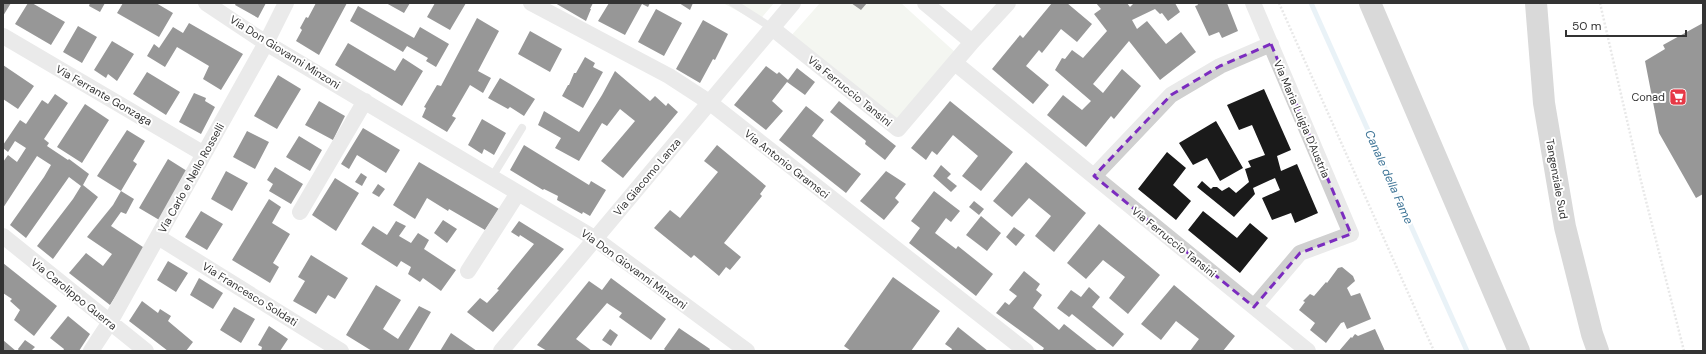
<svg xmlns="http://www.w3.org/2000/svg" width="1706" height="354" font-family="'DM Sans',sans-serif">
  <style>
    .green { fill: #e6ecdf }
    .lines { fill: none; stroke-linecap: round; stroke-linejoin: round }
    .stream { stroke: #cfe2ee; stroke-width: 5 }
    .building { fill: #1a1a1a }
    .path { stroke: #cdcdcd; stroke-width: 2.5; stroke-dasharray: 2 2; stroke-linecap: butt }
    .lane { stroke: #d0d0d0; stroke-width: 8 }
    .street { stroke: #d0d0d0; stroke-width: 16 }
    .primary { stroke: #ababab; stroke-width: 22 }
    .marked { fill: none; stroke: #7b2cbf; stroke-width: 3; stroke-dasharray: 8 5; stroke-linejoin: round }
    .labels { text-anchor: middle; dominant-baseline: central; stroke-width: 4; stroke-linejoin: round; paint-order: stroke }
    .street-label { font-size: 11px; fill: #333; stroke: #fff }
    .poi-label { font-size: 11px; fill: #333; stroke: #fff; text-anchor: end }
    .water-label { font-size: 12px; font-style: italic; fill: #3f7597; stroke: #fff }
  </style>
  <rect width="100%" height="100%" fill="#fff"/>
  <!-- green -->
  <path class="green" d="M723,3h51l-16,19z
    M820,3h81l55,50 -59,70 -107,-86z"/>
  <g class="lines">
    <!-- stream -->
    <path class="stream" d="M1311,3l156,348"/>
  </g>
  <!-- building -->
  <path class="building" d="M3,3h8l-8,13z
    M28,3h4l33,19 -14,23 -36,-21z
    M90,3h15l-5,9 -11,-6z
    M123,3h33l17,10 -14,24 -42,-24z
    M236,3h30l-8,15 -23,-13z
    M316,3h31l-28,52 -23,-14 6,-11 -2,-2 6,-11 2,1z
    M386,3h24l-6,10z
    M435,3h31l-16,27 -23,-13z
    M555,3h38l-3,6h1l-5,12z
    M609,3h41l-2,4 -6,-3 -17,31 -27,-14z
    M679,3h14l-3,7z
    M851,3h16l-6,7z
    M1052,3h15l25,21 -15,18 -16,-13 -19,24 -3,-3 -13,16 23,19 -16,19 -41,-35 28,-34 3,3z
    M1096,3h31l3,4 4,-4h41l5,9 -12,9 -6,-8 -2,1 -5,-5 -23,11 5,9 10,-8 19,23 15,-12 15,20 -36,28 -31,-39 -36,43 10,9 19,-24 19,17 -27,33 -3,-3 -25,31 -39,-32 16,-20 19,15 9,-9 -36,-31 7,-12 3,1 7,-9 11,8 24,-27 -13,-17 7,-5z
    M1197,3h30l11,28 -16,7 -3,-6 -10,4 -14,-30 3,-1z
    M358,6l56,32 6,-11 29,17 -13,23 -10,-6 2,-3 -21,-12 -4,6 -53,-31z
    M656,9l26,14 -18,33 -26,-14z
    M477,18l22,13 -21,40 13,7 -8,15 -13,-8 -18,31 4,2 -9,14 -25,-15 4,-9 -2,-1 13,-22 4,1z
    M703,20l25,14 -13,26 -2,-1 -13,24 -24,-14z
    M189,23l54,31 -22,36 -18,-11 6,-13 -32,-19 -12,20 -18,-11 7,-12 5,4 14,-21 10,6z
    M1703,23v171l-7,4 -37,-65 -14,-72 20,-12 -2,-4z
    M78,26l19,11 -15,26 -19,-11z
    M530,31l32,18 -12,23 -32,-18z
    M112,41l22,13 -17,27 -9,-7 -2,4 -12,-8z
    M348,43l47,28 8,-13 20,13 -21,35 -67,-41z
    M585,57l10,6 -2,4 10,5 -20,36 -21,-12 6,-11h1l5,-12h2z
    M3,65l31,21 -16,23 -15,-10z
    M766,66l11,8 2,-2 9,8 9,-12 18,14 -10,13 -18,-13 -15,19 11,10 -17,19 -32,-25z
    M615,71l35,30 5,-5 11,10 2,-3 10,9 -55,66 -22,-17 34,-40 -15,-12 -13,17 -5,-3 -23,38 -24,-13 6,-10 -23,-13 6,-14 35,21 23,-37z
    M147,72l33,20 -14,23 -33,-21z
    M278,75l23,14 -24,40 -23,-13z
    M500,78l35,21 -11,17 -14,-9 -2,2 -20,-11z
    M1264,89l27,61 -14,6 4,15 16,-7 21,49 -23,10 -4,-10 -19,7 -10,-22 18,-8 -5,-12 -22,10 2,6 -21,23 -37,-30 5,-6 9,8 2,-2h4l5,4 7,-4 7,6 13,-11 -4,-13 6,-2 -3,-6 17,-6 -13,-30 -13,5 -12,-25z
    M194,93l12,5 -1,3 10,6 -14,27 -22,-12z
    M55,94l13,9 -24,36 5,4 -2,3 21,14 1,-1 20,15 -6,11 15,12 -45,62 -16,-13 36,-47 8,-13 -12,-9 -43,61 -16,-13 34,-48 7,-12 -14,-9 -34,52v-46l5,-7 9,7 9,-14 -11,-7 -7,11 -5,-4v-3l17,-25 6,4 16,-24 6,4z
    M319,101l26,15 -12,24 -28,-15z
    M839,101l57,45 -11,14 -20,-16 1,-3 -36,-29z
    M950,101l63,51 -32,39 -19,-15 16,-20 -25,-21 -16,20 -5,-4 -6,9 -15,-12z
    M85,104l24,16 -27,43 -25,-16z
    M806,106l18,14 -12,16 49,38 -15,19 -67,-53z
    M482,119l24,14 -12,22 -10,-6 -2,5 -14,-9z
    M1216,121l27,47 -23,13 -13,-23 -14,7 -14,-22z
    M363,128l37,22 -14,23 -29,-18 -8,14 -8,-5z
    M127,130l18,11 -12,20 4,3 -16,27 -24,-15z
    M247,131l22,11 -14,27 -22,-12z
    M299,136l23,14 -12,21 -24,-14z
    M524,145l65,40 2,-4 15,9 -16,26 -7,-4 -1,2 -25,-14 1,-4 -14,-7 -1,1 -33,-20z
    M717,145l49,41 -6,8 2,2 -38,47 17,14 -11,13 -4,-3 -7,9 -25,-21 -3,3 -37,-30 16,-18 10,8 38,-46 -14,-11z
    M1167,152l19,16 -13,17 18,16 -15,19 -38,-31z
    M168,159l19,12 -26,50 -22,-13z
    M419,162l80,47 -14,21 -36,-21 -1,2 -21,-13 -12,21 -22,-14z
    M1026,162l60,51 -32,39 -19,-16 16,-20 -22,-18 -17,19 -19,-16z
    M941,165l10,9 -4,4 10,8 -6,6 -18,-16z
    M275,167l28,17 -12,20 -22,-13 4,-7 -6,-4z
    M226,171l22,12 -16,28 -21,-12z
    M886,171l20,13 -11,14 4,4 -15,18 -24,-19z
    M361,173l6,4 -5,9 -7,-4z
    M335,178l24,15 -23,38 -24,-16z
    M378,184l7,5 -6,8 -7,-4z
    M121,191l13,8 -8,15 -5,-2 -10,14 35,23 -36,56 -41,-32 17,-20 17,13 9,-12 -25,-17 26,-32z
    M934,191l26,20 -9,11 -5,-4 -11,15 21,16 2,-3 35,28 -17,22 -67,-53 11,-15 -9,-7z
    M269,199l12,8 -9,16 18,11 -17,29 6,4 -9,16 -38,-23z
    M974,201l10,8 -5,6 -10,-8z
    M201,211l22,13 -16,26 -22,-13z
    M1203,211l34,27 13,-15 18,15 -28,35 -52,-43z
    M981,216l20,17 -14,18 -21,-16z
    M443,220l14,9 -10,14 -13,-10z
    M396,221l10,5 -7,10 12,7 7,-10 11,7 -5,9 32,21 -15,21 -18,-13 -3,4 -12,-8 3,-7 -10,-6 -4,6 -36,-23 12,-18 14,9z
    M519,221l45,28 -71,83 -26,-20 13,-14 7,5 12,-13 -2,-1 37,-45 -14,-9 -1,2 -8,-5z
    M1099,224l61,51 -32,39 -19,-16 16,-21 -22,-17 -17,19 -19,-16z
    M1014,227l11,8 -9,11 -10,-9z
    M311,255l37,23 -13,21 -7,-4 -12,19 -23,-13 12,-20 -7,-4z
    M168,261l20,12 -12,19 -19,-12z
    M3,263l54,43 -23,30 -20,-16 6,-10 -10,-9 2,-2 -9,-6z
    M1342,267l11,9 2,5 -8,7 4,8 9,-3 11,26 -24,10 -3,-7 -3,1 -15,20 -16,-13 5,-7 -16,-13 6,-8 -2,-1 7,-7 4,2 12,-14 1,1 11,-15z
    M1024,271l16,13 -4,6 6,5 -9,13 26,22 5,-6 34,27h-56l2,-3 -48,-35 9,-11 4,3 8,-9 -8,-6z
    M893,277l47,34 -29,40h-60l-7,-5z
    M199,278l24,15 -10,16 -23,-14z
    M611,278l55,41 -15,21 -32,-23 3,-4 -15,-10 -31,36 16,12h-45l-10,-6 52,-64 13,9z
    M376,285l25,15 -18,29 15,10 21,-33 12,6 -23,39h-36l-26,-16z
    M1174,285l61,51 -12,15h-33l9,-12 -23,-18 -15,19 -20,-16z
    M1089,287l11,10 -8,10 32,27 -11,13 -41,-33 -3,3 -12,-9 14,-18 10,7z
    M142,301l16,12 2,-4 11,7 -3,5 25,21 -7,9h-18l-39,-30z
    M234,307l21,12 -14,24 -21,-13z
    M68,316l22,18 -11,17h-16l1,-2 -14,-11z
    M269,326l19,13 -8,12h-19l1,-4 -4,-2z
    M958,327l30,24h-37l1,-2 -7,-5z
    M679,328l31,21 -1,2h-43l-2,-2z
    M610,329l8,6 -7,11 -9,-6z
    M1375,329l10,22h-46l12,-14 1,1 3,-4 3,2z
    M451,333l26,18h-37z
    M3,340l13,11h-13z
    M25,340l10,7 -4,4h-12l-1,-2z"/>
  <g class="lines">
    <!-- path -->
    <path class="path" d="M1279,3l155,348
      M1600,3l41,178 43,170"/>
    <!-- lane -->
    <path class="lane" d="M733,3l39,25
      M492,177l30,-49"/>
    <!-- street -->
    <path class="street" d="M206,3l60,40 328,195 153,113
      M531,3l138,73 40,26 317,249
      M925,3l47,39
      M1253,3l98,231 -51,19 -46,54
      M772,28l126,101 74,-87 36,-39
      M3,36l201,118
      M955,63l353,288
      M1094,176l77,-81 49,-29 51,-22
      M300,212l65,-111
      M3,236l143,115
      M158,237l183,114
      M468,271l50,-78
      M91,351l19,-29 156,-279 20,-40
      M501,351l292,-348"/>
    <!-- primary -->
    <path class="primary" d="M1370,3l149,348
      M1536,3l8,100 21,124 27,107 6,17"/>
  </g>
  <!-- marked area -->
  <path d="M0 0H1706V354H0ZM1271,44l80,190 -51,19 -46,54 -160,-131 77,-81 49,-29z" fill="#fff" fill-opacity=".55" fill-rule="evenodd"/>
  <path class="marked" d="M1271,44l80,190 -51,19 -46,54 -160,-131 77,-81 49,-29z"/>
  <!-- icons -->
  <defs>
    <g id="supermarket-square" transform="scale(0.9)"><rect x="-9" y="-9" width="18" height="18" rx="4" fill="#e63946" stroke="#fff"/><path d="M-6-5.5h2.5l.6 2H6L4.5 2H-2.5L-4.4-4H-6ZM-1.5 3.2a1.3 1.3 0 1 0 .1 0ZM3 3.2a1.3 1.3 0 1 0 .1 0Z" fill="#fff"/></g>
  </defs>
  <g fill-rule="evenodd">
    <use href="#supermarket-square" x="1678" y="97"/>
  </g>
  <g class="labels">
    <!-- street labels -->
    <g class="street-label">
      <text transform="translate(285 52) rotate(32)">Via Don Giovanni Minzoni</text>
      <text transform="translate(850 91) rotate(39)">Via Ferruccio Tansini</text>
      <text transform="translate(104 95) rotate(30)">Via Ferrante Gonzaga</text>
      <text transform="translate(1302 119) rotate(67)">Via Maria Luigia D'Austria</text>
      <text transform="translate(787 164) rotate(38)">Via Antonio Gramsci</text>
      <text transform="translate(647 177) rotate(-50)">Via Giacomo Lanza</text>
      <text transform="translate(191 178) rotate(-61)">Via Carlo e Nello Rosselli</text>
      <text transform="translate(1557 179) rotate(80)">Tangenziale Sud</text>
      <text transform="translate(1174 242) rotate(39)">Via Ferruccio Tansini</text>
      <text transform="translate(634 269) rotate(36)">Via Don Giovanni Minzoni</text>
      <text transform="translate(74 294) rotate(39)">Via Carolippo Guerra</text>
      <text transform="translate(250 294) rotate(32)">Via Francesco Soldati</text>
    </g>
    <!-- poi labels -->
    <g class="poi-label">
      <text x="1665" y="97">Conad</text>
    </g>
    <!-- water labels -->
    <g class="water-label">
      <text transform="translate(1389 177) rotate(66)">Canale della Fame</text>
    </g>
  </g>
  <!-- border -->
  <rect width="1706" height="354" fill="none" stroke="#333333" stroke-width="8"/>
  <!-- scale -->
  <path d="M1566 30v6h120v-6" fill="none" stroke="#333333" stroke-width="2"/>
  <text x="1572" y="30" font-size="12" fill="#333333" stroke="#ffffff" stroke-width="3" paint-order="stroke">50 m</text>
</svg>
